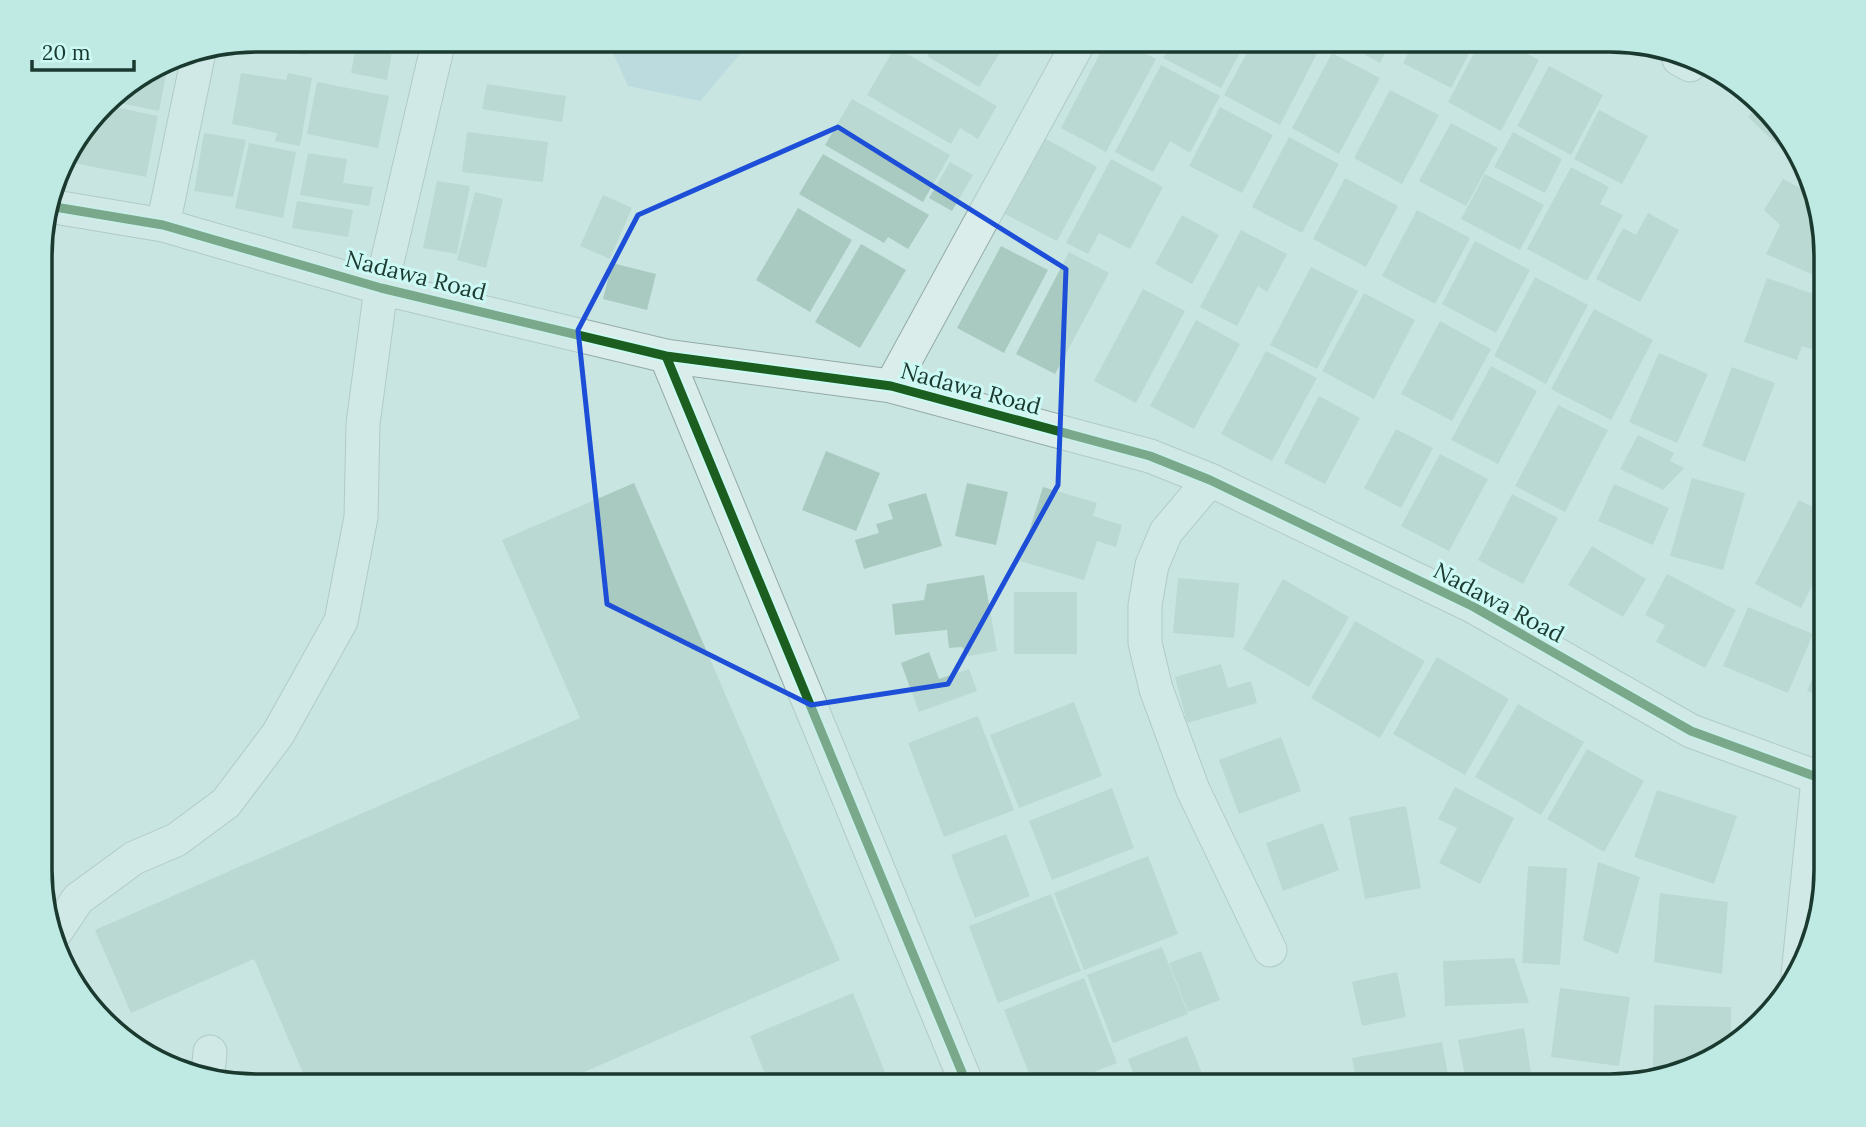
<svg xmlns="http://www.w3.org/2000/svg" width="1866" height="1127" font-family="Lora,serif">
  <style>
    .green { fill: #aacfd9 }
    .building { fill: #a9cac0 }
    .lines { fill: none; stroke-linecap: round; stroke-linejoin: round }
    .minor-casing { stroke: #93aaa6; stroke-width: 35 }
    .minor { stroke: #dbedea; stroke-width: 33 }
    .cycleway-casing { stroke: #cdf9f4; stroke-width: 13 }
    .cycleway { stroke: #1b5e20; stroke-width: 9 }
    .marked { fill: none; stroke: #1d4ed8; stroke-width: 5; stroke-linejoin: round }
    .labels { text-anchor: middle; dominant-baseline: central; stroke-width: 6; stroke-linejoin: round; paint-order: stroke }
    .street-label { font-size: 23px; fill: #1a392f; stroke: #cdf9f4 }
    .rim { fill: none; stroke: #1a392f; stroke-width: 3.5 }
  </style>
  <rect width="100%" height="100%" fill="#c9e5e2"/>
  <!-- green -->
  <path class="green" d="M607,40h145l-52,61 -72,-15z"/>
  <!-- building -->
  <path class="building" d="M257,40h52l-2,15 -75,-9z
    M357,40h37l-7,40 -36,-7z
    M937,40h56l11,6 -25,41 -52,-31z
    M1005,40h32l-8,14z
    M1107,40h13l36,19 -50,93 -45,-24z
    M1173,40h74l-26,48 -58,-30z
    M1254,40h65l4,2 -43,83 -56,-30z
    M1338,40h54l-12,23z
    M1415,40h61l-25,48 -48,-25z
    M1481,40h21l37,20 -38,71 -53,-29z
    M895,47l102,59 -19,33 -18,-11 -9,16 -84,-49z
    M1332,53l48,25 -41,76 -47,-26z
    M169,60l-10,51 -50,-10 5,-7z
    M1161,65l59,31 -30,57 -20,-12 -17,31 -38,-20z
    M1549,66l54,29 -32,60 -54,-29z
    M241,73l45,7 2,-7 24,5 -12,68 -25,-5 2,-8 -45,-9z
    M317,82l72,14 -11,52 -71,-14z
    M487,84l79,12 -4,26 -80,-13z
    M1390,90l49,25 -37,69 -48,-26z
    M852,99l98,56 -27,47 -98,-57z
    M105,105l53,11 -12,61 -83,-16z
    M1220,107l53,28 -31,58 -53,-27z
    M1757,107l32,30 4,9 -7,7 -38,-36z
    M1599,110l49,26 -26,48 -48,-25z
    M1451,123l47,25 -32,58 -47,-25z
    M467,132l81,10 -5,40 -81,-10z
    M1513,132l49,27 -17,34 -51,-26z
    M204,133l42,7 -13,57 -39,-6z
    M1289,137l50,27 -37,69 -50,-26z
    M1046,139l51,28 -40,74 -52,-27z
    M249,143l47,9 -13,66 -48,-10z
    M308,153l39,6 -4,24 30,4 -4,19 -69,-11z
    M823,154l106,61 -21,34 -20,-12 -4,6 -85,-49z
    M1111,159l52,28 -33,62 -31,-16 -11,21 -22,-11z
    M950,162l23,13 -21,36 -23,-13z
    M1571,167l38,20 -9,17 23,11 -36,66 -60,-32z
    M1485,174l59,31 -24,45 -59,-31z
    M1345,178l53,28 -32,61 -53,-28z
    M1783,179l25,13 7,20 -3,6 6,3 7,21v25l-7,10 -52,-23 14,-29 -16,-15z
    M437,181l33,5 -13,68 -34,-6z
    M475,192l28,7 -17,69 -29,-8z
    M603,195l29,13 -22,51 -30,-13z
    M297,201l56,9 -5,27 -56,-9z
    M798,208l54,32 -42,72 -54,-32z
    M1417,210l53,28 -35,66 -53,-28z
    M1648,213l31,17 -39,72 -44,-23 27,-51 13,7z
    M1182,215l37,20 -27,49 -37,-20z
    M1241,230l46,24 -20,38 -9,-6 -21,40 -37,-19z
    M1475,241l55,29 -34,63 -54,-29z
    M861,244l45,26 -46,78 -45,-26z
    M1001,246l47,24 -44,83 -47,-25z
    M1069,252l40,21 -54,101 -39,-20z
    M612,263l44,11 -9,36 -44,-11z
    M1311,267l47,24 -41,78 -47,-24z
    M1535,277l53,28 -42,79 -52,-28z
    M1767,278l58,20v56l-23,-8 -5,14 -53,-18z
    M1143,289l42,22 -49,92 -42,-22z
    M1364,293l51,27 -41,79 -52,-28z
    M1594,309l59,31 -42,80 -60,-31z
    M1196,320l44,24 -46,85 -44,-23z
    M1440,321l51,28 -39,72 -51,-27z
    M1266,351l51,27 -45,83 -51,-27z
    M1659,353l49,21 -31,69 -48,-21z
    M1491,366l46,25 -39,73 -47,-24z
    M1732,367l43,16 -30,79 -43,-16z
    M1319,396l41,22 -35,66 -41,-21z
    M1558,405l50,25 -43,82 -50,-26z
    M1396,429l37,19 -32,60 -37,-20z
    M1638,435l36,18 -4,8 14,7 -21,22 -43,-21z
    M826,451l54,22 -24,58 -54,-21z
    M1440,454l48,25 -39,72 -48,-25z
    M1692,478l53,15 -22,77 -53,-14z
    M634,483l206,477 -290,127h-241l-55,-128 -123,54 -36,-83 485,-212 -78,-178z
    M967,483l41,9 -12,53 -41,-9z
    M1614,484l55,24 -16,37 -55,-24z
    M1043,487l54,16 -4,13 29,9 -6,22 -19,-6 -13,39 -64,-19z
    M926,493l16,53 -78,23 -9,-29 24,-7 -3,-9 17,-5 -5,-15z
    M1512,494l46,24 -35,66 -45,-24z
    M1799,500l26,13v47l-24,48 -46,-24z
    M1592,546l54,33 -23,38 -55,-32z
    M1667,574l69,36 -31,58 -49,-26 9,-17 -20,-10z
    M984,575l13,76 -28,5 -7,-9 -13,1 -2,-18 -52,5 -3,-31 32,-4 3,-16z
    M1178,578l61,5 -5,55 -61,-5z
    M1283,579l66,38 -40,70 -66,-38z
    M1014,592h63v62h-63z
    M1748,607l65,27 -25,59 -65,-27z
    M1355,621l70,40 -45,77 -69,-40z
    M1825,647v51l-18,-7z
    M929,652l10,27 30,-10 8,22 -58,21 -18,-49z
    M1437,657l72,42 -44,76 -72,-41z
    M1221,664l7,24 23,-7 6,22 -70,20 -12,-46z
    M1074,702l28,74 -83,32 -29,-73z
    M1518,704l66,38 -43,73 -66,-38z
    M978,716l36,94 -70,27 -36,-94z
    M1281,737l20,54 -62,23 -20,-54z
    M1587,749l57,32 -40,71 -57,-33z
    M1455,787l59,31 -34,66 -41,-21 18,-35 -19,-9z
    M1112,788l22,60 -82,32 -23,-59z
    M1657,790l80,26 -23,68 -80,-27z
    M1406,806l15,82 -56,11 -16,-82z
    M1323,823l16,47 -56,21 -17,-48z
    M1006,834l24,62 -55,22 -24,-63z
    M1148,856l30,78 -94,36 -30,-77z
    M1598,862l42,15 -22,77 -35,-14z
    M1528,866l39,2 -7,97 -38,-2z
    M1660,893l68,9 -6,72 -68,-12z
    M1051,894l30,77 -83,32 -29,-77z
    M1162,947l26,67 -75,29 -26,-68z
    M1201,951l19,49 -32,12 -19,-49z
    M1514,958l15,45 -84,3 -2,-45z
    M1397,972l9,45 -44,9 -10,-44z
    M1084,978l33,85 -59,23h-24l-30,-76z
    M1560,988l70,9 -11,69 -68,-9z
    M853,993l38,94h-121l-20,-51z
    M1654,1005l77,2v37l-13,14 -41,12 -24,-1z
    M1524,1028l9,58h-66l-9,-46z
    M1187,1036l20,50h-69l-10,-27z
    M1442,1042l8,44h-93l-5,-28z"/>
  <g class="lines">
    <!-- minor casing -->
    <g class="minor-casing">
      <path id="minor" d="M1679,59l11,6
        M49,206l114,19 218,63 285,68 225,30 259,70 60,24 264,127 217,124 134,49
        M163,225l36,-173
        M666,356l302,731
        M891,386l189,-346
        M1210,480l-44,52 -14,33 -7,40v38l11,46 37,101 77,160
        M55,933l23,-34 56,-41 42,-18 50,-37 52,-69 63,-113 20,-104 2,-93 18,-136 58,-248
        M1798,975l20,-196
        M208,1074l2,-22"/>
    </g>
    <!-- minor -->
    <use href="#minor" class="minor"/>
    <!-- cycleway casing -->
    <g class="cycleway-casing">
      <path id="cycleway" d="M49,206l114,19 218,63 285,68 225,30 259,70 60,24 264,127 217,124 134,49
        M666,356l302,731"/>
    </g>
    <!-- cycleway -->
    <use href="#cycleway" class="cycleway"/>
  </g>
  <!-- marked area -->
  <path d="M0 0H1866V1127H0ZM838,127l228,142 -8,216 -110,199 -137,21 -204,-101 -29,-274 60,-115z" fill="#c9e5e2" fill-opacity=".55" fill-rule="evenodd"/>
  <path class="marked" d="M838,127l228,142 -8,216 -110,199 -137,21 -204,-101 -29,-274 60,-115z"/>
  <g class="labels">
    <!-- street labels -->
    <g class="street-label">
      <text transform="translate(416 275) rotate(14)">Nadawa Road</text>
      <text transform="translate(971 388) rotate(15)">Nadawa Road</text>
      <text transform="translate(1499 602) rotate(28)">Nadawa Road</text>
    </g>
  </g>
  <!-- crop -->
  <path d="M0 0H1866V1127H0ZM256 52H1610A204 204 0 0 1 1814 256V870A204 204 0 0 1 1610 1074H256A204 204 0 0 1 52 870V256A204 204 0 0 1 256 52Z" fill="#bfeae4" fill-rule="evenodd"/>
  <path class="rim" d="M256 52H1610A204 204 0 0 1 1814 256V870A204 204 0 0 1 1610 1074H256A204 204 0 0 1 52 870V256A204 204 0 0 1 256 52Z"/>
  <!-- scale -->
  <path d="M32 60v10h102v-10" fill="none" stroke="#1a392f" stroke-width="3.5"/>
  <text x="42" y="60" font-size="21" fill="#1a392f" stroke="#cdf9f4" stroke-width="5" paint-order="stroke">20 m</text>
</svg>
